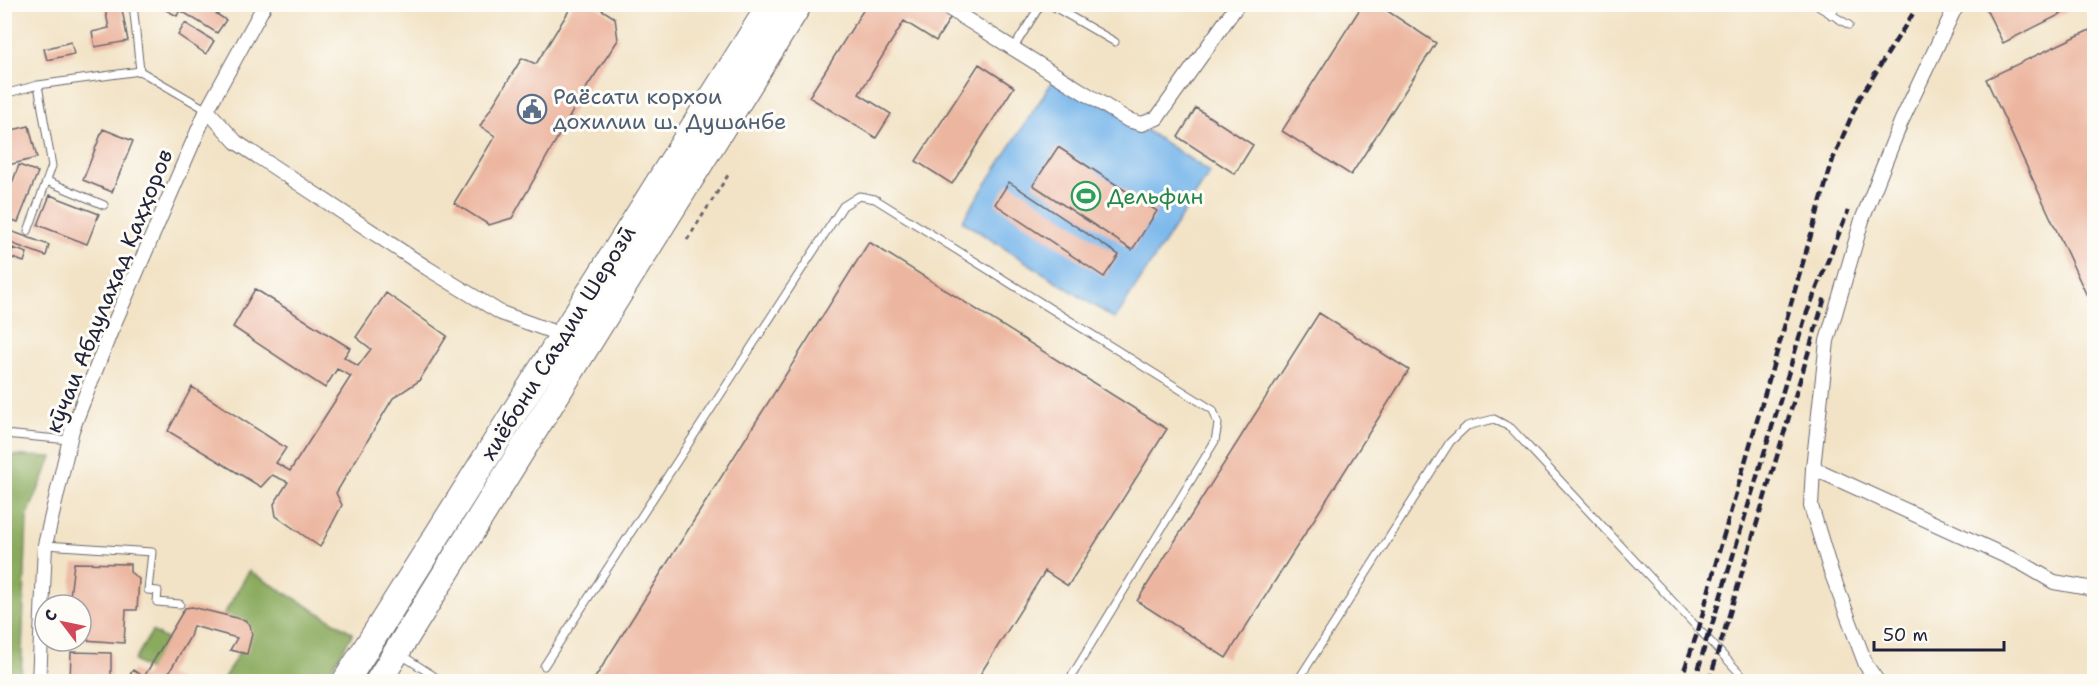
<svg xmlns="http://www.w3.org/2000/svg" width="2099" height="686" font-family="'Shantell Sans',sans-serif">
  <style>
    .forest { fill: #8aaa5d; stroke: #56664c; stroke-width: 1.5 }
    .water { fill: #77b6eb; stroke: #4c6c93; stroke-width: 1.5 }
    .building { fill: #ecb59f }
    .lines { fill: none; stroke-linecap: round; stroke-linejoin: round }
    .lane-casing { stroke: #6b666c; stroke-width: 9 }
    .street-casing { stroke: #6b666c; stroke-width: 16 }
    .highway-casing { stroke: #6b666c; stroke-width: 28 }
    .path { stroke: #6b666c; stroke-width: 3; stroke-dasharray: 4.5 4.5; stroke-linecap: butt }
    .lane { stroke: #fff; stroke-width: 7 }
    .street { stroke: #fff; stroke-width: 14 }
    .highway { stroke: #fff; stroke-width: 26 }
    .rail { stroke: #22223b; stroke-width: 4.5; stroke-dasharray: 9 4.5; stroke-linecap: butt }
    .labels { text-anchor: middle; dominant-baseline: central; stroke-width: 6; stroke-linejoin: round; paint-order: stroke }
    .service-label { font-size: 22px; fill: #4e5e75; stroke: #fdfcf7; text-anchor: start }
    .leisure-label { font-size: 22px; fill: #27864d; stroke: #fdfcf7; text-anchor: start }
    .street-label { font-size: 22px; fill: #22223b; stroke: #fdfcf7 }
  </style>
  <rect width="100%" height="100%" fill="#fdfcf7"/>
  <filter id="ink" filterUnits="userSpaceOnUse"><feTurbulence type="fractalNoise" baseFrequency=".0167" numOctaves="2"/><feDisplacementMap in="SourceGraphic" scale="12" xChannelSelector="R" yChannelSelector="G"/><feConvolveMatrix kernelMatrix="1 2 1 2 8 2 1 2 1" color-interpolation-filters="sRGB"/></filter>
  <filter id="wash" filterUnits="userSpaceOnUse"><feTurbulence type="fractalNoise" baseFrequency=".008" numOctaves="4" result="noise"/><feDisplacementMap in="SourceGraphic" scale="24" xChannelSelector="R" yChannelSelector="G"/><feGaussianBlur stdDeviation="1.35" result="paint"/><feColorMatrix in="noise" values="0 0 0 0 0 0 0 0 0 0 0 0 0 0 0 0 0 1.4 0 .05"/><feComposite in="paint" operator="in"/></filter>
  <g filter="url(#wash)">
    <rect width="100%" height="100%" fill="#f2e3c6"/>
    <!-- forest -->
    <path class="forest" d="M5,455l47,2 -25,60 -6,164h-16z
      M249,571l104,62 -29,48h-102l27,-45 -28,-17z
      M152,631l19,11 -19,30 -18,-11z"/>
    <!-- water -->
    <path class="water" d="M1058,73l152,99 -95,147 -153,-98z"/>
    <g id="blocks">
      <!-- building -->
      <path class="building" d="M104,4h17l7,37 -33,6 -3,-15 17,-4z
        M155,4h46l25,16 -9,13 -37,-23 -3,6z
        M573,4h20l22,14 3,22 -35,53 -71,125 -23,7 -35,-22 41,-67 -15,-10 42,-68 14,6z
        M867,4h68l17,11 -16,26 -32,-20 -45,73 32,20 -15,24 -67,-41z
        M1363,4h14l59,39 -85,132 -69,-44z
        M1990,4h91l-78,39 -18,-36z
        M185,23l29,18 -8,13 -28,-19z
        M2094,28v283l-108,-232z
        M71,42l3,12 -27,6 -3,-11z
        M979,64l35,23 -62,97 -36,-23z
        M1196,108l57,37 -18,29 -57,-37z
        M29,126l8,32 -33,8v-34z
        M103,129l30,12 -21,51 -29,-12z
        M1058,147l99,64 -25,39 -99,-65z
        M19,165l19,7 -20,50 -14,-5v-13z
        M1009,182l110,73 -15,22 -109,-73z
        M50,195l49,19 -12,30 -49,-19z
        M5,229l44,16 -3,11 -41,-15z
        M869,242l298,187 -99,157 -23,-15 -69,110h-383z
        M13,248l14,5 -3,9 -14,-5z
        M255,289l95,59 -6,9 14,9 13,-17 -15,-12 30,-44 61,43 -28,45 -26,17 -57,95 6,12 -22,42 -44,-31 -2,-12 14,-22 -16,-7 -11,12 -93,-56 24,-44 94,61 -10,15 14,8 61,-95 -14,-7 -12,19 -92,-61z
        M1319,313l90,57 -183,288 -89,-57z
        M74,563l56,1v8l9,7 -2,31h-11l-2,33 -39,-3 2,-33h-6v-2h-12z
        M192,607l53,13 5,5 2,9 -5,20 -17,-4 7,-12 -44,-12 -3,11 -22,37 12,7h-55l8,-11 11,7 41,-69z
        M71,652l40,1v28h-41z"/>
    </g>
  </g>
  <g filter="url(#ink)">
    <use href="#blocks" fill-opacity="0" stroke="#6b666c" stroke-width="1.5"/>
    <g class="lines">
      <!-- lane casing -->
      <g class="lane-casing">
        <path id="lane" d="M133,4l7,67
          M1049,4l66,38
          M1814,4l35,21
          M1831,15l6,-11
          M1013,49l28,-45
          M4,94l34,-9 102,-14 67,39
          M47,181l57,24
          M28,231l24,-65 -14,-81
          M4,434l65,6
          M45,545l107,7 -4,38 10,1 -1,11 23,2
          M400,654l43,28
          M544,666l299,-460 16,-10 16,3 338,211 5,14 -3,17 -147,241
          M1297,682l153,-240 17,-16 27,-7 17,9 237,254"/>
      </g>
      <!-- street casing -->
      <g class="street-casing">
        <path id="street" d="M942,4l186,116 14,4 15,-6 81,-114
          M207,110l29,32 191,126 74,45 61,22
          M1813,468l14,-127 35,-121 39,-98 52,-110 6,-8
          M39,682l6,-137 27,-115 38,-97 97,-223 58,-106
          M1878,682l-12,-17 -36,-96 -19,-63 2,-38 210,96 31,18 40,7"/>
      </g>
      <!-- highway casing -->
      <g class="highway-casing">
        <path id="highway" d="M345,682l426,-678
          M378,682l421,-678"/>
      </g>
      <!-- path -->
      <path class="path" d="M687,240l43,-68"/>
      <!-- lane -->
      <use href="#lane" class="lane"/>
      <!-- street -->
      <use href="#street" class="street"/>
      <!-- highway -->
      <use href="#highway" class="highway"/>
      <!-- rail -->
      <path class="rail" d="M1708,638l98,-323 42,-104
        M1680,682l19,-54 19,-73 115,-396 26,-60 60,-95
        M1695,682l14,-52
        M1709,682l116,-385"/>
    </g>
  </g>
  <!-- icons -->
  <defs>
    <g id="civic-ring" transform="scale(1.5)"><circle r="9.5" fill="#fdfcf7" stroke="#5c6f8a" stroke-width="1.5"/><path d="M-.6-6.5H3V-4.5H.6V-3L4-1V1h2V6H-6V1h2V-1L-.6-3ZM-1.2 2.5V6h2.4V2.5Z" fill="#5c6f8a"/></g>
    <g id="stadium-ring" transform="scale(1.5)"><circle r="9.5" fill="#fdfcf7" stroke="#2e9e5b" stroke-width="1.5"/><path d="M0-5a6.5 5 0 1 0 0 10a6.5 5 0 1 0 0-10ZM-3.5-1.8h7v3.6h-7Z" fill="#2e9e5b"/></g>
  </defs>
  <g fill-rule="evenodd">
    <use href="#civic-ring" x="532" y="109"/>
    <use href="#stadium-ring" x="1086" y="196"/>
  </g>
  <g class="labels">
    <!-- service labels -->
    <g class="service-label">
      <text x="553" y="96">Раёсати корхои<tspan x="553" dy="25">дохилии ш. Душанбе</tspan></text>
    </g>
    <!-- leisure labels -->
    <g class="leisure-label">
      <text x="1107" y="196">Дельфин</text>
    </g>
    <!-- street labels -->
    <g class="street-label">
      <text transform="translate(109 291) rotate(-68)">кӯчаи Абдулаҳад Қаҳҳоров</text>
      <text transform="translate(558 343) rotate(-58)">хиёбони Саъдии Шерозӣ</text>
    </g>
  </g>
  <!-- margin -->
  <rect width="2099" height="686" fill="none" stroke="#fdfcf7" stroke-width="24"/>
  <!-- north arrow -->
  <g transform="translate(63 623) rotate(302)"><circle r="28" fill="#fdfcf7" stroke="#a5a5ac" stroke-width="1.5"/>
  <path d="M0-4.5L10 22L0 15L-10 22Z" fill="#d1495b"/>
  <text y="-9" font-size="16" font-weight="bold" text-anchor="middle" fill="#22223b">С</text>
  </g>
  <!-- scale -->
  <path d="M1874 641v9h130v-9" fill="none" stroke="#22223b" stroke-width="3"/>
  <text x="1883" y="641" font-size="18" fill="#22223b" stroke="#fdfcf7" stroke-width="4.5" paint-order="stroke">50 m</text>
</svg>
